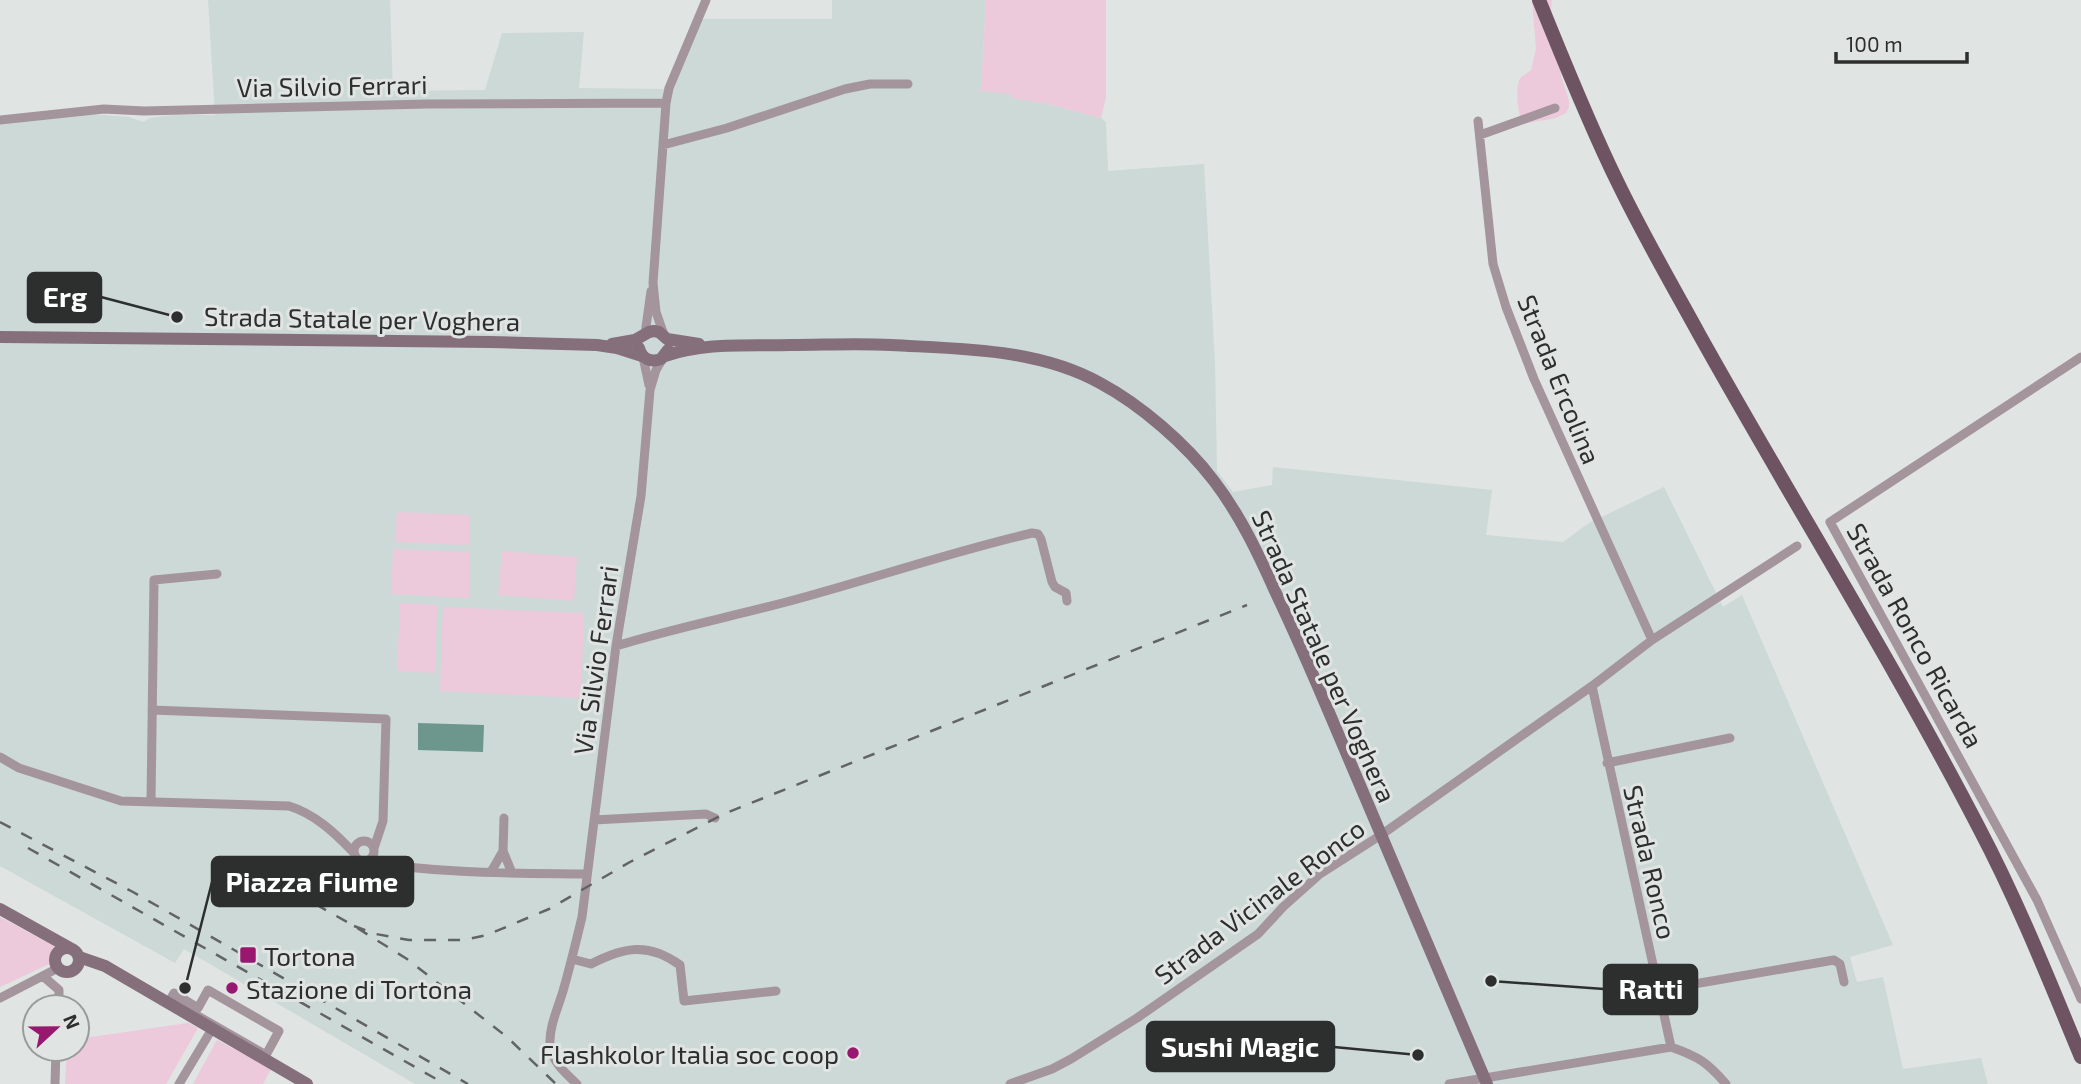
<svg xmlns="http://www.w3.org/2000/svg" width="2081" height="1084" font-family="'Exo 2',sans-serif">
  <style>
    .built { fill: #ccd9d6 }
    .green { fill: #ecc9db }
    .water { fill: #6d978d }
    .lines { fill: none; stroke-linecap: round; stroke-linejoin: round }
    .street { stroke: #a4949c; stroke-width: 9 }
    .secondary { stroke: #856f7a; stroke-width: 12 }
    .primary { stroke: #6e5462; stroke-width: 14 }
    .rail { stroke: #626463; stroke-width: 2.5; stroke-dasharray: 12 12; stroke-linecap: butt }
    .poi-dot { fill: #98186f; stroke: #e0e4e3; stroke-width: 2.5 }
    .labels { text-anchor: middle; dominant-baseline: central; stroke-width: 6; stroke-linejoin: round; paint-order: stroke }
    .street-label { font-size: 26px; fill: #2d2f2e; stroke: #e0e4e3 }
    .poi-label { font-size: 26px; fill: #2d2f2e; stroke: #e0e4e3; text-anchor: start }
    .leader { fill: none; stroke: #2d2f2e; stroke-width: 2.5 }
    .callout-dot { fill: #2d2f2e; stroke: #e0e4e3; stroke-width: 2.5 }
    .callout { fill: #2d2f2e; stroke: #2d2f2e; stroke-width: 2.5 }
    .callout-label { font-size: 28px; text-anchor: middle; font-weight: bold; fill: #fff }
  </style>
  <rect width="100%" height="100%" fill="#e0e4e3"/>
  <!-- built -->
  <path class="built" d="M208,0h182l3,91 92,-1 17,-57 82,-1 -5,56 85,1 31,-70h137v-19h154l-5,88 -2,2 34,4v4l35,6 53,14 5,4 2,49 96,-7 11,199 2,108 16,21 39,-7 1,-18 219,23 -6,45 77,7 26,-19 75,-36 59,120 19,-12 151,350 -43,12 7,25 26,-5 20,92 78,-11 7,26h-1573l-231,-135 -9,14 -175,-97v-743l90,-9 39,3 14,5 7,-4 23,-3h42z"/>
  <!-- green -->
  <path class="green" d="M986,0h120v97l-5,21 -53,-14 -36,-6v-4l-34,-3 3,-3z
    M1532,0h20l-1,9 10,66 8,26v6l-3,6 -10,5 -33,6c-5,-9 -9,-38 -2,-47 2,-1 9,-6 10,-7l5,-21z
    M397,512l73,3 -1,30 -74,-3z
    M393,549l77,3 -1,46 -78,-4z
    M502,551l75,6 -3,44 -76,-6z
    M400,603l37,2 -2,68 -38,-2z
    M443,607l141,6 -3,85 -141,-7z
    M0,917l54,29 -5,18 -49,23z
    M188,1023l10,5 -32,56h-101l2,-35h10v-10z
    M217,1040l54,29 -8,15h-70z"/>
  <!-- water -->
  <path class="water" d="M418,723l66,2 -1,27 -65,-2z"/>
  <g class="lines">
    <!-- street -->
    <path class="street" d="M0,120l104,-11 40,2 283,-7 239,-1
      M1478,121l15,143 13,43 28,72 118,261
      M1480,135l75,-27
      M663,145l64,-17 118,-39 25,-5h38
      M645,334l6,-43
      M664,335l-8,-23 -3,-29 13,-180 3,-15 37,-88
      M643,357l6,28
      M2081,357l-251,165 207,378 44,99
      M616,646c61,-19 124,-31 185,-48 77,-21 153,-47 231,-65l6,1 3,5 11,43 3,5 11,6 1,8
      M1592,686l79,361
      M152,710l234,9 -3,102 -9,27
      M0,757l19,11 102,33 168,5c26,8 46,27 64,46
      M1607,763l123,-25
      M151,802l3,-222 63,-6
      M504,818l-1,33 9,22
      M594,820l112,-6 9,4
      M354 851a10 10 0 1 1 20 0a10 10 0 1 1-20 0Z
      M366,861c72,13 147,12 220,13
      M491,872l12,-21
      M572,959l19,5c33,-17 57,-22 89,1l4,36 92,-10
      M44,977l15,13v17
      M208,990l71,41 -13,24 -96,-55 4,-7 24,15z
      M1659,990l175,-30 6,4 4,18
      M0,998l58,-30
      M55,1084l1,-35
      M179,1084l33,-55
      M577,1084c-12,-11 -26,-23 -27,-40 -1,-17 8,-36 13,-53 7,-24 13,-49 19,-74l34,-271 25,-150 9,-106 6,-20 7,-12
      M1010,1084l42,-15 19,-10 66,-41 121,-84 25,-27 37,-33 61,-39 211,-149 60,-46 145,-94
      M1449,1084l222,-37c28,10 36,15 55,37"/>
    <!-- secondary -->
    <path class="secondary" d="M0,337l490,5 107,3 20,3 25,8
      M612,344l23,-4 14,-8 5,-1 5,1 8,7 32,5
      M639,348c3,11 12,15 22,11l7,-9
      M665,356c39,-14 83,-10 125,-11 33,0 67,-2 101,0 69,4 146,3 209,38 41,22 86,61 114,98 26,34 44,72 61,110 21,44 40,88 59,133 51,120 102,240 153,360
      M0,909l70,39
      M55 960a12 12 0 1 1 24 0a12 12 0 1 1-24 0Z
      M79,957l26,9 202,118"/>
    <!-- primary -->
    <path class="primary" d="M1539,0c25,61 49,122 78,181 25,52 54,102 82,153 92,165 193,326 280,494 39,74 70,152 102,229"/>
    <!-- rail -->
    <path class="rail" d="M0,822l133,70 335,192
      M28,848l417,236
      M230,861l36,15 88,50 53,33 100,78 49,47
      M354,926l22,8 33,6h54l24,-5 62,-26 81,-47 96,-49 521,-208"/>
  </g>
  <!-- markers -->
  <g class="poi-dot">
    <rect x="239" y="946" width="18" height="18" rx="3.5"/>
    <circle cx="232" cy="988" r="7"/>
    <circle cx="853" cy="1053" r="7"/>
  </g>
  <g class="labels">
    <!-- street labels -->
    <g class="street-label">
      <text transform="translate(332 85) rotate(-1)">Via Silvio Ferrari</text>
      <text transform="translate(362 318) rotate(1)">Strada Statale per Voghera</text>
      <text transform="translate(1560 379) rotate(68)">Strada Ercolina</text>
      <text transform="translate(1916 635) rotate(61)">Strada Ronco Ricarda</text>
      <text transform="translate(1325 656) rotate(66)">Strada Statale per Voghera</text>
      <text transform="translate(595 660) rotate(-82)">Via Silvio Ferrari</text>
      <text transform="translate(1651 862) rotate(77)">Strada Ronco</text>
      <text transform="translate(1259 901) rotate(-37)">Strada Vicinale Ronco</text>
    </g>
    <!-- poi labels -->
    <g class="poi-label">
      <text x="264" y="955">Tortona</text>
      <text x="246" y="988">Stazione di Tortona</text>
      <text x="839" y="1053" text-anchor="end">Flashkolor Italia soc coop</text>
    </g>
  </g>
  <!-- callouts -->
  <path class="leader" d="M177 317L101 297M185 988L212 882M1491 981L1604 989M1418 1055L1334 1047"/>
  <g class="callout-dot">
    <circle cx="177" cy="317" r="7"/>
    <circle cx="185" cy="988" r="7"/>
    <circle cx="1491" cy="981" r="7"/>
    <circle cx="1418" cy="1055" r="7"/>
  </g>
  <g class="callout">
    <rect x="28" y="273" width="73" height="49" rx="7"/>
    <rect x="212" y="857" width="201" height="49" rx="7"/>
    <rect x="1604" y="965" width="93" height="49" rx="7"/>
    <rect x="1147" y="1022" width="187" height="49" rx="7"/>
  </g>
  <g class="callout-label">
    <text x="65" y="307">Erg</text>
    <text x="312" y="892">Piazza Fiume</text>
    <text x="1651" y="999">Ratti</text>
    <text x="1240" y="1057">Sushi Magic</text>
  </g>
  <!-- north arrow -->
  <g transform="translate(56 1028) rotate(68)"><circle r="33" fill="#e0e4e3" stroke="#989c9b" stroke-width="2"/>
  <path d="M0-5L12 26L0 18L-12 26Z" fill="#98186f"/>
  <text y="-10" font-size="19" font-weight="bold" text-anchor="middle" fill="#2d2f2e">N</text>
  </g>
  <!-- scale -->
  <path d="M1836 52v10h131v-10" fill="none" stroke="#2d2f2e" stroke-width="3.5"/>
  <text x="1846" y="52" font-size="21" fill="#2d2f2e" stroke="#e0e4e3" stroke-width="5" paint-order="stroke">100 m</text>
</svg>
